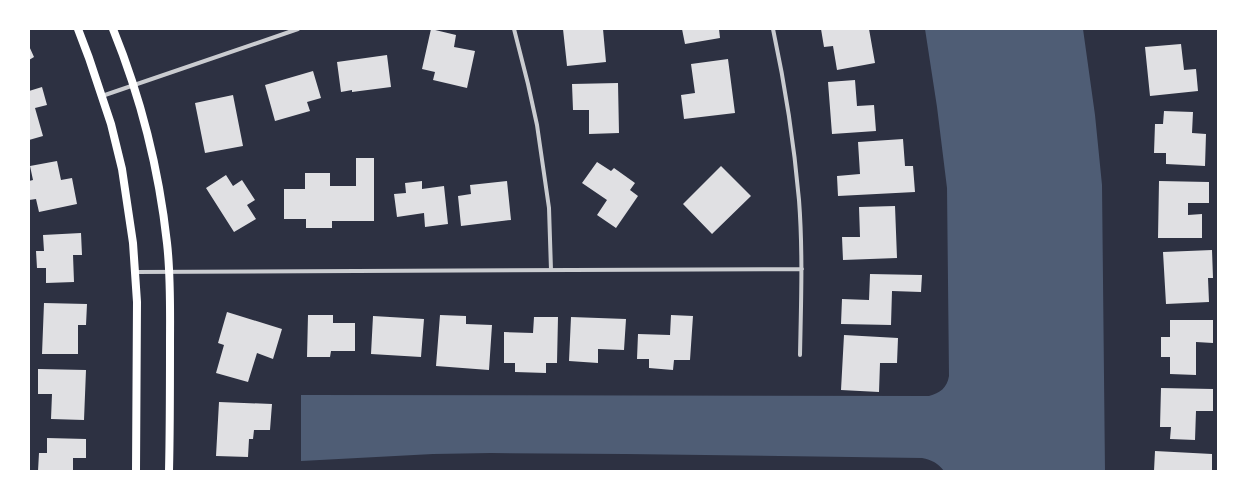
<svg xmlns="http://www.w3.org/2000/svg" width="1247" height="500" font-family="Commissioner,sans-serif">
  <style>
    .water { fill: #4f5d75 }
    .building { fill: #e0e0e3 }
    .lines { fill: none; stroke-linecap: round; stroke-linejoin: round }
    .minor { stroke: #caccd0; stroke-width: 4 }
    .secondary { stroke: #fff; stroke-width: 8 }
  </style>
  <rect width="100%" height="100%" fill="#2d3142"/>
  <!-- water -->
  <path class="water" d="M925,29h158l12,86 7,70 3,286h-161c-6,-8 -12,-11 -22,-13l-297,-4 -134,-1 -58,1 -132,7v-66l628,1c11,-3 18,-8 20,-20l-2,-188 -10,-81z"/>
  <!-- building -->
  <path class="building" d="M431,29l25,6 -2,12 21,4 -8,37 -34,-8 2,-8 -13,-3z
    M563,29h40l3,33 -39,4z
    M682,29h37l1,9 -35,6z
    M821,29h48l6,34 -38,7 -4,-24 -9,1z
    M1181,44l3,26 12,-1 2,22 -48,5 -5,-49z
    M29,46l5,11 -5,3z
    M387,55l4,32 -39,5v-2l-11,2 -4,-30z
    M728,59l7,54 -51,6 -3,-24 14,-2 -4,-29z
    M313,71l8,27 -14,4 3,9 -35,10 -10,-36z
    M855,80l2,26 17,-1 2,26 -44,3 -4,-52z
    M618,83l1,50 -30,1v-24h-16l-1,-26z
    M42,87l5,18 -12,3 8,28 -14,4v-49z
    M233,95l10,51 -38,7 -10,-50z
    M1164,111l29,1 -1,21 14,1 -1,32 -39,-2v-11h-12l1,-29h8z
    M903,139l2,27h8l2,26 -77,4 -1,-20 23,-2 -2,-32z
    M356,158h18v63h-42v7h-26v-9h-22v-30h21v-16h25v13h26z
    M57,161l4,19 11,-2 5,26 -38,8 -3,-13 -7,1v-19l4,-1 -3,-14z
    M597,162l14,9 3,-3 21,15 -5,7 8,6 -22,32 -19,-13 10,-15 -25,-17z
    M721,166l30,30 -39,38 -29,-30z
    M226,175l7,11 9,-6 13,20 -8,5 9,14 -22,13 -28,-44z
    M422,181v8l22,-3 4,38 -23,3 -1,-14 -27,4 -3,-23 12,-1 -1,-10z
    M507,181l4,39 -50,6 -3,-30 13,-2 -1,-9z
    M1159,181l50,1v21h-21v12l14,-1v24h-44z
    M895,206l2,52 -54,2 -1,-23h18l-1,-30z
    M81,233l1,22h-9l1,27 -28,1v-15h-9l-1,-17h8l-1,-16z
    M1212,250l1,28h-5l1,24 -43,2 -3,-52z
    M870,274l52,1 -1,17 -29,-1 -1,34 -50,-1 1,-25 27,1z
    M44,303l43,1 -1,21h-8v29h-36z
    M227,312l55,17 -9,30 -16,-6 -9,29 -32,-9 8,-28 -6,-2z
    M308,315h25v8h22v28h-24l-1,6h-23z
    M440,315l26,1v8l26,1 -3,45 -53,-4z
    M671,315l22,1 -3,44h-16l-1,10 -24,-2v-9h-12l1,-25 32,1z
    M373,316l51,3 -3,38 -50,-3z
    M534,317h24l-1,46h-11v10l-31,-1v-9h-11v-31l29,1z
    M571,317l55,2 -2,31 -26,-1v14l-29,-2z
    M1170,320h43v23l-17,-1v33l-26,-1v-17h-9v-20h9z
    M844,335l54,3 -1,25h-17l-1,29 -38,-2z
    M38,369l48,1 -2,50 -33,-1 1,-25h-14z
    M1161,388l52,1v22h-17l-1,29 -25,-1 1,-12h-11z
    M219,402l53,2 -2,26h-16l-1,9h-4l-1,18 -32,-1z
    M47,438l39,1v19h-13v13h-35l1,-18h8z
    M1155,451l57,3v17h-58z"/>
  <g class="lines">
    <!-- minor -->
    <path class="minor" d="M514,29l14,55 9,41 12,83 2,62
      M773,29c12,56 21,114 26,171 4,52 2,104 1,155
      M102,96l196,-67
      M135,272l667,-3"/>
    <!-- secondary -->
    <path class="secondary" d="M78,29l11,29 22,66 11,45 11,74 4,59 -1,169
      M113,29c28,69 46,141 54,214 4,35 3,69 3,103 0,42 0,83 -1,125"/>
  </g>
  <!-- border -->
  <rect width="1247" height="500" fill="none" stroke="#ffffff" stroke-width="60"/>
</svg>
